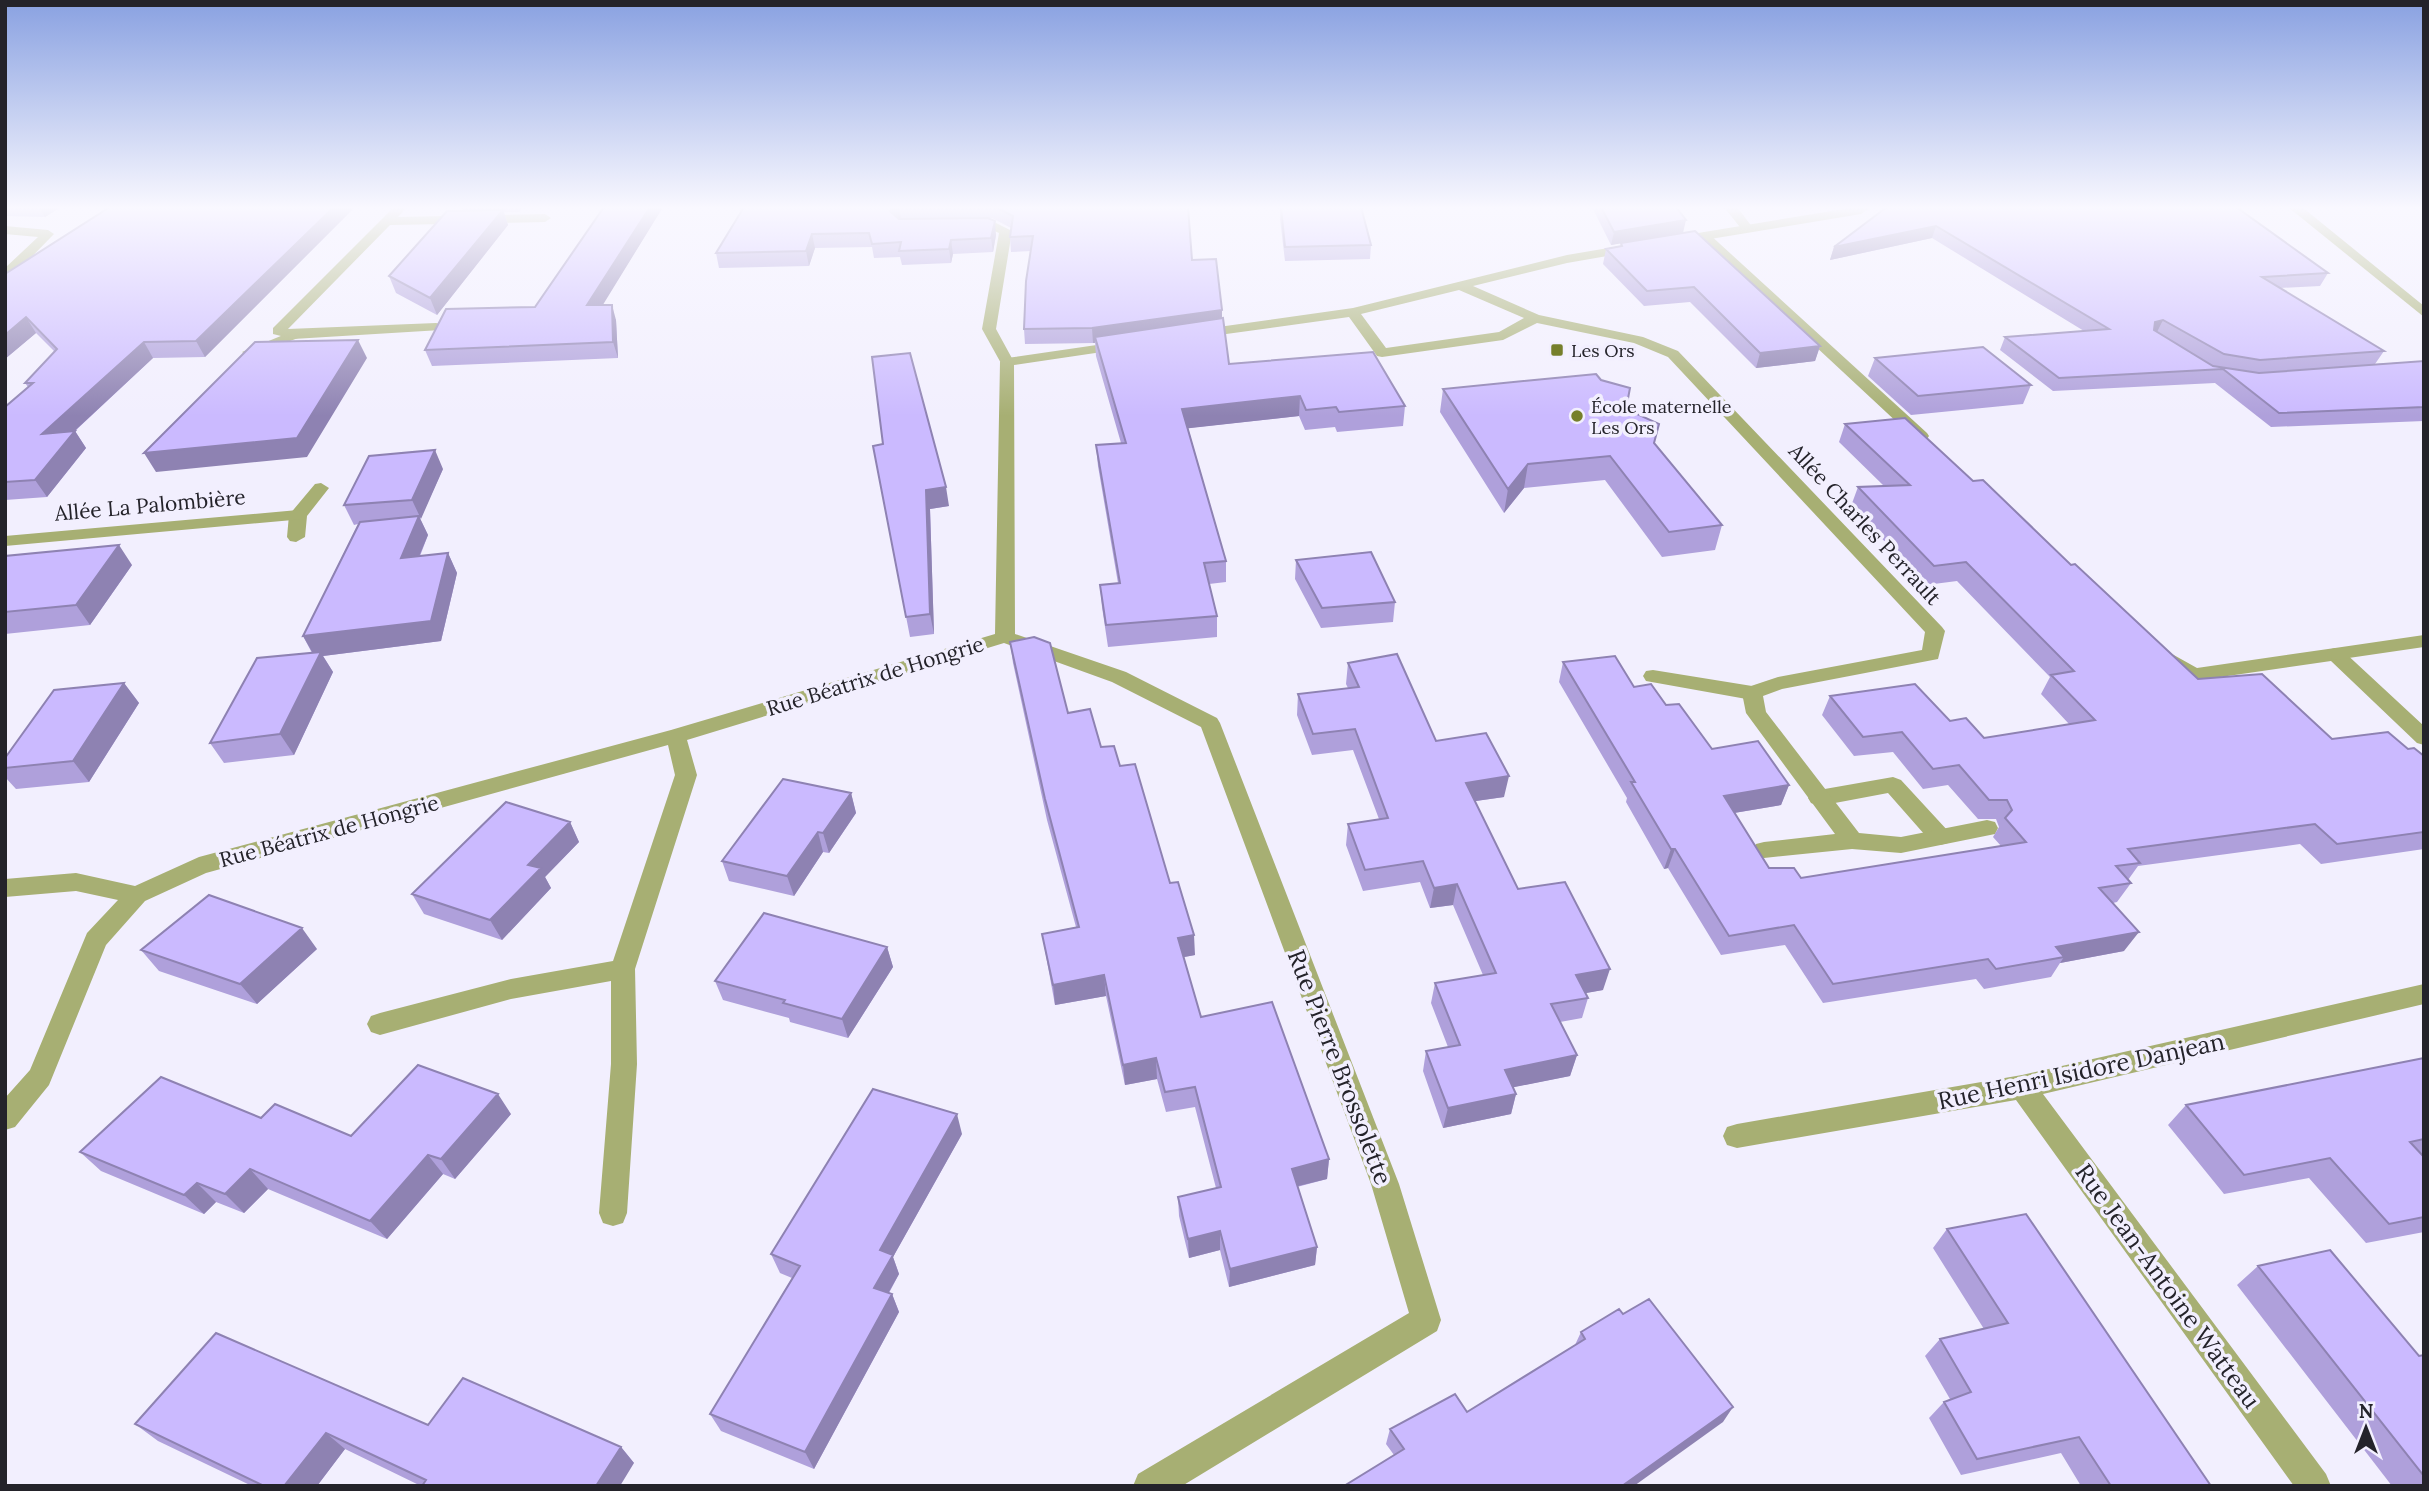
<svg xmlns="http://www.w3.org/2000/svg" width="2429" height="1491" font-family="Lora,serif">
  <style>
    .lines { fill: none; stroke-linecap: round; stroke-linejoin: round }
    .service { fill: #a7af73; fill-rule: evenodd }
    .minor { fill: #a7af73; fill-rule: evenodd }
    .tertiary { fill: #a7af73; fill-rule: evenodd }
    .wall { fill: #afa0db }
    .shaded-wall { fill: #8e82b2 }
    .building { fill: #cbbaff; stroke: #8e82b2; stroke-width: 2 }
    .poi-dot { fill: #767f2b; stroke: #f2effe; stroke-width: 2.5 }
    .labels { text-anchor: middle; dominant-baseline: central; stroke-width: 7; stroke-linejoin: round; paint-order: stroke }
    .far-poi-label { font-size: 18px; fill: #24232a; stroke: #f2effe; text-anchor: start }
    .street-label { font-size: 21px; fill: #24232a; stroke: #f2effe }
    .near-street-label { font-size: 24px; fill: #24232a; stroke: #f2effe }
  </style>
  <rect width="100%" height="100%" fill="#f2effe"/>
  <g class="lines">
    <!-- service -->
    <path class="service" d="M1724,207h13l16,21 -2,3h-8z
      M966,221h26l20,10 -16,98 18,33 -2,3h-10l-20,-36 17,-96 -9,-4 -28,-1v-6z
      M1704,232l4,1 219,200 2,3 -2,3h-12l-215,-200 -2,-3z
      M293,331l7,4 -2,3 -44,17 -5,1 -7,-4z
      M321,483l8,5 -22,28 -2,21 -9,5 -6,-1 -3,-4 2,-22 26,-31z
      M2335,648l7,2 82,76v19l-7,-2 -86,-82 -138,20 -7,-1 -24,-20 3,-4 7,-2 25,14z
      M1653,670l99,16 7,2 3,5 -3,5 -7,2 -106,-19 -3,-5 3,-5z
      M1893,777l8,3 47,51 3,6 -3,6 -8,2 -8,-2 -44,-50 -69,13 -8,-3 -3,-5 3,-5 8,-3z"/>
    <!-- minor -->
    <path class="minor" d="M394,207h13l-9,10 147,-3 6,4 -6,4 -155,3 -102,104 148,-6 5,1v6l-148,9 -20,-5v-6z
      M1856,207h15l-10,7 -187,31 -6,-4 6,-4z
      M5,226l43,4 6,4 -44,45 -5,1v-12l33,-31 -33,-3z
      M1632,244l4,1v6l-69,12 -94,23 66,29 104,22 35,14 264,276 3,4 -7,28 -156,30 -19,7 3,16 93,121 42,4 86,-17 8,2 3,6 -3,6 -94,19 -49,-4 -88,9 -8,-2 -3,-6 3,-6 8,-2 71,-8 -89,-121 -4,-20 3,-5 33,-11 144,-27 3,-18 -257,-275 -34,-14 -97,-20 -34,17 -121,17 -5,-1 -28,-39 -152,21 -7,-4 7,-4 156,-22 214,-53zM1459,290l65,28 -25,14 -113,16 -25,-34z
      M1124,341l7,4 -2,3 -115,17 1,269 111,38 91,46 3,5 179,461 42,136 -4,11 -255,155h-49l5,-12 271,-161 -38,-129 -170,-457 -89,-45 -108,-39 -317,97 10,35 -62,194 2,95 -10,149 -4,10 -10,3 -10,-3 -4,-10 12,-149v-83l-100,18 -131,36 -9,-3 -4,-8 4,-8 9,-3 131,-34 102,-18 62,-186 -7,-30 -462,128 -61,28 -39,44 -57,140 -34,42 -10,3v-32l25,-28 57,-137 31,-33 -42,-9 -71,6v-18l71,-6 59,13 64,-29 472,-127 324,-96 5,-272 7,-4z
      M298,510l6,1 3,4 -3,4 -299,27v-10z
      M2424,635v12l-89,13 -7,-2 -3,-4 3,-4 7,-2z
      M2424,984v20l-381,90 283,380 5,12h-37l-278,-386 -279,48 -10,-3 -4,-9 4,-9 10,-3 285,-49z"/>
    <!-- tertiary -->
    <path class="tertiary" d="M2288,207h14l122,99v11z"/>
  </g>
  <!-- wall -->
  <path class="wall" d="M5,207h56l-16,10 -40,-1z
    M110,207h245l-150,150 -52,1 -78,73 11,17 -39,49 -42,3v-93l23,-20 -3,-4 30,-31 -19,-19 -31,26v-85z
    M462,207h61l-4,5h-15l4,13 -71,90 -41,-22 -7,-17 74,-66z
    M604,207h59l-61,98 14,15 2,38 -186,8 -7,-16 110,-43z
    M744,207h444l4,53 30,59 7,45 176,42 -2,20 -66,6 -2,-5 -30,3 -6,-14 -111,12 38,133v21l-17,2 8,32v21l-109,10 -6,-40 -2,-22 18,-2 -20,-117 -2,-21 25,-2 -25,-87 -1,-13 -70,1 -1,-15 7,-78 -20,1 -1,-15 1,-9 -19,-10h-3l7,17 -3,17 -40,2 -2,9 -49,2 -2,-8 -26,1 -2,-11 -57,1 -6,18 -90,2 -3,-15z
    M1280,207l91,38 -1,14 -85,2 -5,-42z
    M1592,207h84l7,26 137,113 -5,15 -59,7 -66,-66 -46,4 -41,-42 3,-15 14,-2 1,-4 -10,2z
    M1887,207l441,66 -8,13 -40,2 104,63 -9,13 49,-3v60l-153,6 -56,-44 -162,8 -53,-41 5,-13 79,-6 -152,-93 -102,22 4,-13z
    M1875,358l156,27 -8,19 -112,11 -43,-39z
    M1443,389l183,20 96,116 -7,25 -53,7 -57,-77 -81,8 -20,25 -64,-101z
    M1845,424l128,57 98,84 127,114 134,60 76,10 16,7v93l-103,15 -21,-20 -162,22 -10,14 3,3 -14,19 -4,1 11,48 -64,12 -9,14 -67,12 -8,-10 -153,24 -38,-58 -64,10 -53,-87 -4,1 -38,-67 1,-4 -68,-116 4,-20 71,25 32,18 46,44 77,36 -8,20 -47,8 35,55 32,10 200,-32 -8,-9 6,-10 -3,-8h-18l-30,-34 -25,4 -30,-37 -39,4 -32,-41 8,-19 120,25 34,17 85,-14 -28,-30 9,-17 -93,-96 -31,4 -75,-79 7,-19 26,-1 -45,-44z
    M873,446l76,60 -19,3 4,125 -24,3z
    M443,469l-23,50 8,16 -8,21 28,-3 9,20 -16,68 -118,15 10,16 -39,83 -70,8 -14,-20 102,-90 -9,-17 55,-112 -4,1 -10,-20z
    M5,556l127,9 -42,60 -85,9z
    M1296,560l99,42 -2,20 -72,6 -26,-49z
    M1010,642l58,71 52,53 50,117 25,72 -11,2 17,60 128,142 -2,20 -30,8 20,60 -2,18 -86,22 -9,-37 -31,8 -10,-42 -1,-19 38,-9 -21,-81 -29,5 -9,-33 -32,6 -19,-89 -51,9 -13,-71 34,-7 -29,-107 -34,-157z
    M1348,663l88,78 68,56 -29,4 43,88 85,101 -18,3 3,5 -6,20 -22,4 17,33 -7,21 -57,11 3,7 -5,20 -68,14 -20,-57 3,-20 22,-4 -17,-44 4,-20 48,-8 -30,-70 -23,3 -10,-26 -57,9 -17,-46 2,-21 31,-5 -26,-69 -41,5 -15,-40 1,-21 50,-6 -2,-4z
    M124,683l15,20 -50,79 -73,7 -11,-12v-19z
    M851,793l5,20 -27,40 -6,-1 -29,44 -65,-15 -7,-20z
    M570,822l9,20 -34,35 6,11 -49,52 -78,-26 -12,-20z
    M887,947l6,20 -45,71 -58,-16 -1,-4 -66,-18 -8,-19z
    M317,949l-60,55 -98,-33 -18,-21z
    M2424,1058v96l-2,1 2,2v75l-58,11 -57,-65 -85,16 -56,-69 18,-20z
    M511,1114l-56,65 -12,-5 -56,65 -119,-50 -24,24 -28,-11 -12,12 -103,-43 -21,-19 181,-34 90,18z
    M962,1134l-69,123 6,17 -10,19 3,1 7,18 -85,157 -93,-38 -11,-17 82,-136 -12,-5 -9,-19z
    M1947,1229l264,257h-130l-20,-33 -100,22 -32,-57 15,-16 6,-3 -25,-43 15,-17 44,-10 -51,-81z
    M2258,1266l161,90 5,-1v131h-32l-155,-201z
    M1581,1332l142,90 -329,33 -8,-11 4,-15 77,-17 108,-67z
    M135,1424l293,1 193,22 13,16 -213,23 -76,-37 -28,37h-65l-94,-45z"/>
  <!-- shaded-wall -->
  <path class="shaded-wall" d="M39,207h22l-16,10z
    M334,207h21l-150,150 -9,-16z
    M650,207h13l-70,114 -6,-16z
    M896,207h3l2,12 -8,6 -3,-14z
    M503,210l5,15 -71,90 -7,-17z
    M1686,220l-3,13 -72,12 3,-13z
    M995,221l1,14 -3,17 -2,-14z
    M1936,226l-4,12 -102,22 4,-13z
    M812,234l3,14 -6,18 -3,-15z
    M951,240l2,14 -2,9 -2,-14z
    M612,305l4,15 2,38 -5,-16z
    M1222,310v14l-127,13v6h-2l-1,-15z
    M26,317l10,16 -31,26v-24z
    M2163,320l-7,14 -8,1 7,-13z
    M358,340l9,18 -60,99 -151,15 -12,-19z
    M144,342l9,16 -100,93 -11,-17z
    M1820,346l-5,15 -59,7 4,-15z
    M1300,396l-1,20 -117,13v-20z
    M75,431l11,17 -39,49 -12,-17z
    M435,450l8,19 -22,50 -9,-19z
    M1528,464l-4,24 -20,25 4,-24z
    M946,487l3,19 -19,3 4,125 -4,-20 -4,-124z
    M419,516l9,19 -18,43 -9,-20z
    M119,545l13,20 -42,60 -14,-20z
    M448,553l9,20 -16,68 -118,15 10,16 -39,83 -14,-21 35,-77 -12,-21z
    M124,683l15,20 -50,79 -16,-21z
    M1509,776l-5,21 -42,6 4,-20z
    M1789,785l-8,20 -65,11 8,-20z
    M851,793l5,20 -27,40 -6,-20z
    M570,822l9,20 -34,35 6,11 -49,52 -12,-20 38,-55z
    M818,832l5,20 -29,44 -7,-20z
    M1671,849h4l-7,19 -4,1z
    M1457,884l-4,21 -23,3 4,-20z
    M302,928l15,21 -60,55 -17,-20z
    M2139,932l-15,19 -64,12 4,-6 -8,-10z
    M1194,935l1,20 -16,3 -1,-20z
    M887,947l6,20 -45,71 -6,-19z
    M1610,969l-7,21 -33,6 6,-21z
    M1104,975l2,21 -51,9 -2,-20z
    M1577,1055l-7,21 -70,14 5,-20z
    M1156,1058l1,21 -32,6 -2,-20z
    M498,1094l13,20 -56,65 -14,-20z
    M1516,1094l-5,20 -68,14 5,-20z
    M957,1114l5,20 -69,123 6,17 -18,32 -7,-18 6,-38z
    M428,1155l15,19 -56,65 -17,-18z
    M1329,1159l-2,20 -37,9 2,-19z
    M250,1169l18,20 -24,24 -19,-19z
    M197,1183l19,19 -12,12 -20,-19z
    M1220,1231v19l-31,8 -1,-19z
    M1317,1247l-2,18 -86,22 1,-18z
    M892,1294l7,18 -85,157 -9,-17z
    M1733,1407l-10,15 -89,64h-12z
    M326,1433l19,16 -28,37h-33z
    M621,1447l13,16 -14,23h-24z"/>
  <!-- building -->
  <path class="building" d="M110,207h224l-138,134 -52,1 -102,92 33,-3 -40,49 -30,2v-75l28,-24h-8l32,-34 -31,-32 -21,18v-61z
    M604,207h46l-63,98h25l1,37 -188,8 21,-41 89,-2z
    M744,207h152l-6,4 9,8 89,-1 7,3 -4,17 -40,2 -2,9 -50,2 2,-9 -29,2 -3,-11 -57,1 -6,17 -90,2z
    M996,207h192l4,53 24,-1 6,51 -130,18 -68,1 2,-48 7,-45 -23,1 3,-21z
    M1281,207h80l10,38 -86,2z
    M1601,207h75l10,13 -72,12z
    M1887,207h349l92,66 -66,4 122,74 -124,9 -36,-6 -61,-34 -8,2 -1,8 59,36 46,7 165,-12v46l-145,6 -56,-44 -164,9 -54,-41 104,-8 -173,-103 -102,21z
    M503,210l-73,88 -41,-22 58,-65z
    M1695,231l125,115 -60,7 -66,-66 -47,4 -41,-42 16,-3 -1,-3z
    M1223,318l6,46 144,-12 32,54 -66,6 -3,-5 -30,3 -6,-14 -118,13 44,152 -22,2 13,53 -111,9 -6,-40 20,-2 -24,-138 30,-2 -31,-106z
    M358,340l-61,98 -153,15 111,-111z
    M1983,347l48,38 -113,11 -43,-38z
    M910,353l36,134 -20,3 4,124 -24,3 -33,-171 10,-2 -11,-87z
    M1596,374l5,6 29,8 -4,21 33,15 -5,19 68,82 -53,7 -59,-76 -82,8 -20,25 -65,-100z
    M1905,418l68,63 10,-1 88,85 4,-1 123,115 64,-5 70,65 56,-7 20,17 6,-1 10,8v76l-87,12 -22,-20 -187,25 12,14 -24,3 15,17 -32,5 40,44 -83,15 8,10 -68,12 -8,-10 -155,25 -39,-59 -65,11 -54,-87h-4l-40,-67h4l-72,-120 52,-6 19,31 17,-3 15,21 13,-1 33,45 46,-8 31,44 -65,11 45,72h25l7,10 225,-36 -21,-24 7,-8 -5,-10h-18l-30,-35 -26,4 -31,-37 -39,5 -33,-41 85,-12 35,37 16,-3 18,20 111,-18 -44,-45 23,-4 -108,-109 -32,4 -76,-79 52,-2 -65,-61z
    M435,450l-23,50 -68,5 25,-49z
    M419,516l-18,42 47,-5 -17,68 -128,15 57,-114z
    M119,545l-43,60 -71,7v-56z
    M1371,552l24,50 -73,6 -26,-48z
    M1034,637l16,6 18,70 22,-4 11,38 13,-1 6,20 15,-2 35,119 8,-1 16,53 -16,3 23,79 71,-15 57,157 -37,10 25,78 -87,22 -10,-38 -32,8 -10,-42 43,-10 -26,-100 -30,5 -9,-34 -33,7 -19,-90 -51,10 -11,-51 37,-7 -34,-128 -35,-157z
    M321,652l-41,82 -70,9 47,-85z
    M1397,654l39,87 50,-8 23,43 -43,7 52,106 47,-7 45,87 -34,6 12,23 -37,6 26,51 -72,15 11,24 -68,14 -22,-57 34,-6 -25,-62 61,-10 -39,-89 -23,4 -11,-27 -58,9 -17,-46 40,-6 -33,-89 -42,5 -15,-40 61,-7 -11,-24z
    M124,683l-51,78 -68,7v-10l49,-68z
    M783,779l68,14 -28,40 -5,-1 -31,44 -65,-15z
    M506,802l64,20 -42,43 13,3 -51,52 -78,-26z
    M209,895l93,33 -62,56 -99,-34z
    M764,913l123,34 -45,72 -59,-16 2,-3 -70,-19z
    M2424,1058v81l-14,3 14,15v60l-35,7 -59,-66 -86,17 -58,-70z
    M418,1065l80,29 -57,65 -13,-4 -58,66 -120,-52 -25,25 -28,-11 -13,12 -104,-43 81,-75 100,41 14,-14 76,32z
    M873,1089l84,25 -77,136 13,5 -19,33 18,6 -87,158 -95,-38 90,-148 -29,-12z
    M2026,1214l185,272h-100l-32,-49 -102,22 -33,-57 27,-10 -31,-53 68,-16 -61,-94z
    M2330,1250l89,106 5,-1v121l-166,-210z
    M1649,1299l84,108 -111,79h-278l60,-37 -14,-20 65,-35 12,18 118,-73 -4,-7 38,-23 4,5z
    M216,1333l212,92 35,-47 158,69 -25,39h-174l4,-6 -100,-47 -42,53h-20l-129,-62z"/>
  <!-- sky -->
  <linearGradient id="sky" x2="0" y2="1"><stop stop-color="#89a1e1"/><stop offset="0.5" stop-color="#f9f8ff"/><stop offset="1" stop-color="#f9f8ff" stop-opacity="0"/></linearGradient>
  <rect width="2429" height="416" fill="url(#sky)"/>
  <!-- markers -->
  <g class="poi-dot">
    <rect x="1550" y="343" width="14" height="14" rx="3.5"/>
    <circle cx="1577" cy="416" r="7"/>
  </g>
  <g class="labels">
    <!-- far-poi labels -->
    <g class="far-poi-label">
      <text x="1571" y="350">Les Ors</text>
      <text x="1591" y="406">École maternelle<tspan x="1591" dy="21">Les Ors</tspan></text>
    </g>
    <!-- street labels -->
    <g class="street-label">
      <text transform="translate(150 505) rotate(-5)">Allée La Palombière</text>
      <text transform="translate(1865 524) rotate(47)">Allée Charles Perrault</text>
      <text transform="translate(875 676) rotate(-17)">Rue Béatrix de Hongrie</text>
      <text transform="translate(329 831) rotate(-15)">Rue Béatrix de Hongrie</text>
    </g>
    <!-- near-street labels -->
    <g class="near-street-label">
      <text transform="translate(1340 1067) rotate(69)">Rue Pierre Brossolette</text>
      <text transform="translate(2081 1071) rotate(-12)">Rue Henri Isidore Danjean</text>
      <text transform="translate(2168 1286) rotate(54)">Rue Jean-Antoine Watteau</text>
    </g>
  </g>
  <!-- border -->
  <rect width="2429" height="1491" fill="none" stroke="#24232a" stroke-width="14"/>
  <!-- north arrow -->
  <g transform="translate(2366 1428)" stroke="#f2effe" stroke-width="5" paint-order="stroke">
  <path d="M0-5L12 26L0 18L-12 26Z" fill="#24232a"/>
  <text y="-10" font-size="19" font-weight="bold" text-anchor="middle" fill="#24232a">N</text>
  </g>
</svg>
